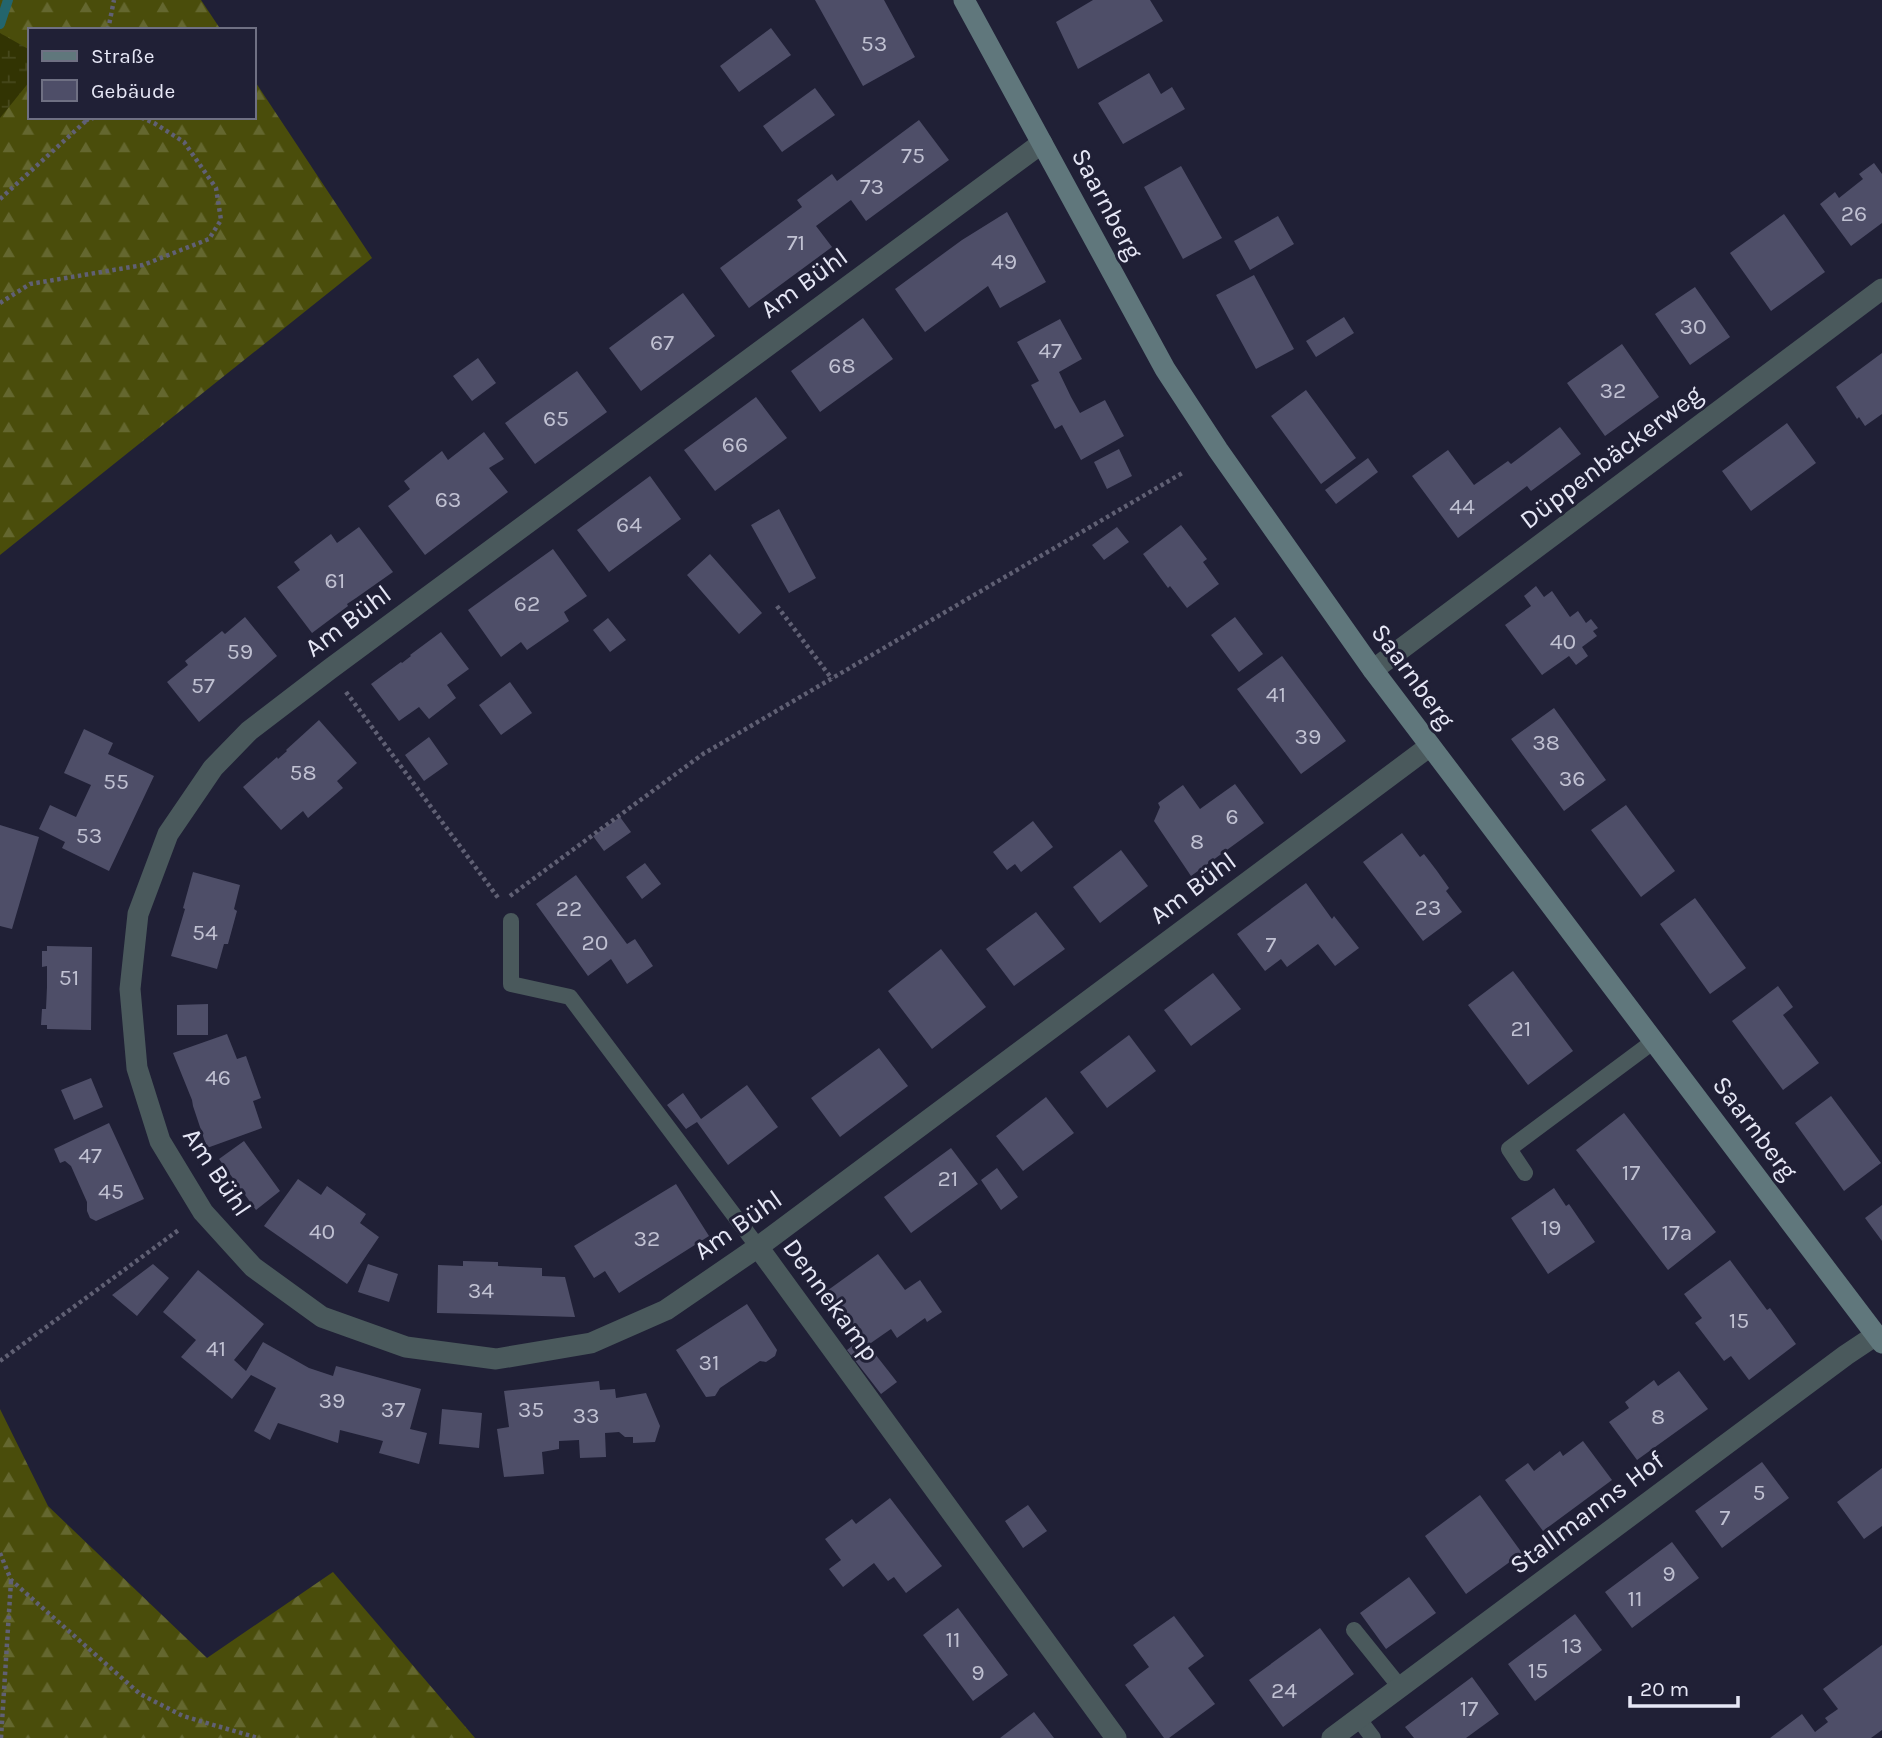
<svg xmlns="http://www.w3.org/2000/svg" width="1882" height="1738" font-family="Karla,sans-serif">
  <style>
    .forest { fill: url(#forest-firs) }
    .wetland { fill: url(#wetland-marsh) }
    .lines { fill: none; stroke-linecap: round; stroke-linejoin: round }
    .stream { stroke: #23656d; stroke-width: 10 }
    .building { fill: #4e4e68 }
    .path { stroke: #606074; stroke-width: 4.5; stroke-dasharray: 3.5 3.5; stroke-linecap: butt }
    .lane { stroke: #4a595c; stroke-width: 16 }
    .street { stroke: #4a595c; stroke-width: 21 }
    .secondary { stroke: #60777c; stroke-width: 21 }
    .labels { text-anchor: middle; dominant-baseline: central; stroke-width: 6; stroke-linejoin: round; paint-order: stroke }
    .number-label { font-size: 23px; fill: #c0c1d2 }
    .street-label { font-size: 26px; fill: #e6e7f6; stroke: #202036 }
  </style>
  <defs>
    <pattern id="forest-firs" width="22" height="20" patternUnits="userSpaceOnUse" patternTransform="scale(1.75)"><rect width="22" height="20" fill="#4a4d0b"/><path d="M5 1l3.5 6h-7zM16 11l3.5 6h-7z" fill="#64672f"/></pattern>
    <pattern id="wetland-marsh" width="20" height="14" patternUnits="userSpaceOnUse" patternTransform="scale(1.75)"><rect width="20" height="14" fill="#323403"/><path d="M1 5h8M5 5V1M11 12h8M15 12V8" fill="none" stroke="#46481c"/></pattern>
  </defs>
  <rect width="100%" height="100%" fill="#202036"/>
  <!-- forest -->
  <path class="forest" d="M0,0h201l20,30h-191v87h224v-37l118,178 -372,297z
    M0,1409l48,97 159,152 126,-86 142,166h-475z"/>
  <!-- wetland -->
  <path class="wetland" d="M0,33l30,17v31l-30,37z"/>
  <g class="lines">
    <!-- stream -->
    <path class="stream" d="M0,24l8,-24"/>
  </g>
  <!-- building -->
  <path class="building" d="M815,0h69l31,57 -52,29z
    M1093,0h57l13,21 -85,48 -22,-47z
    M771,28l20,27 -52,37 -19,-26z
    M1149,73l12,21 11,-7 13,22 -62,35 -25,-41z
    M815,88l20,27 -53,37 -19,-26z
    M919,120l30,40 -83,61 -15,-21 -35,26 16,21 -83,61 -29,-40 82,-61 -5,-7 35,-26 5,7z
    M1874,163l8,11v49l-31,23 -31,-42 15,-12 4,6 24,-19 -4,-5z
    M1181,166l41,72 -39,21 -39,-72z
    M1007,212l39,70 -46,26 -12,-22 -63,46 -30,-43 67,-49z
    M1784,214l41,58 -54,39 -41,-58z
    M1278,216l16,28 -44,26 -16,-29z
    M1254,275l40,74 -38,20 -40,-74z
    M1695,287l35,50 -40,28 -35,-51z
    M683,293l32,43 -74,55 -32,-43z
    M1344,317l10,16 -38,24 -10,-16z
    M863,318l30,41 -73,53 -29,-41z
    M1060,319l22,40 -23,13 12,25 9,16 25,-13 19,36 -43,24 -19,-35 -7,4 -24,-44 8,-4 -22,-39z
    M1622,344l37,53 -54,39 -38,-53z
    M1882,353v61l-17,12 -6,-9 -2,2 -21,-32z
    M478,358l18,25 -24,18 -19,-25z
    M577,371l30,41 -72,52 -30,-41z
    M1306,390l50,68 -35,26 -50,-68z
    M756,397l31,41 -72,53 -31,-41z
    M1787,423l29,40 -65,48 -29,-40z
    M1560,427l21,27 -50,37 -4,-5 -69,52 -46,-62 36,-26 26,35 34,-24 3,3z
    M484,432l20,27 -15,9 19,24 -83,63 -37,-49 22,-17 -6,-8 38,-30 6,9z
    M1119,449l13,27 -25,13 -13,-27z
    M1368,458l10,14 -42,32 -11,-14z
    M650,476l31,43 -72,53 -32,-42z
    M779,509l37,69 -27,15 -38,-68z
    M1181,525l26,34 -4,3 16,22 -32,24 -17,-22 -2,2 -25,-34z
    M359,527l34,45 -37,26 -9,6 1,2 -36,27 -35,-46 23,-17 -6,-8 37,-28 6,9z
    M1117,527l12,15 -25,18 -12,-15z
    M553,549l34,47 -23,16 5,9 -42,29 -6,-8 -20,15 -33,-47z
    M710,554l52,59 -23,21 -52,-59z
    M1536,586l8,11 8,-6 18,26 8,-6 8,12 5,-4 7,9 -5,3 4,5 -15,11 6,9 -12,9 -7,-9 -27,19 -37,-50 26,-19 -7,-10z
    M245,617l32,39 -78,66 -32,-40 21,-17 -3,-4 37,-30 3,3z
    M1235,617l28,37 -24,18 -28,-37z
    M608,618l18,22 -16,12 -17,-22z
    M441,632l28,37 -22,16 9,13 -27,21 -10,-12 -20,14 -28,-37 30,-22 1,1 9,-7 -1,-1z
    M1282,656l64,85 -45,33 -64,-85z
    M510,682l22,31 -31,22 -22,-30z
    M1554,708l52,72 -42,31 -53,-72z
    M319,720l38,43 -20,18 6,7 -35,30 -5,-7 -22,19 -38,-43 34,-30 1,2 9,-8 -1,-1z
    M84,729l29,14 -5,11 46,22 -45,95 -47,-23 3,-6 -26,-13 11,-24 26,12 15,-32 -27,-12z
    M429,737l19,27 -24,17 -19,-26z
    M1235,784l29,39 -73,53 -37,-55 6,-14 -2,-4 25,-18 17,24z
    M1626,805l49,66 -34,26 -50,-67z
    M620,817l11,15 -27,19 -11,-15z
    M1033,821l20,26 -32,25 -6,-8 -8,6 -14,-18z
    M0,825l39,12 -27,92 -12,-3z
    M1402,833l18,24 4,-3 13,17 12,17 -3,3 16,21 -39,29 -60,-79z
    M1121,850l27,36 -48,37 -27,-36z
    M645,863l16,21 -19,15 -16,-22z
    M193,872l47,13 -6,24 3,2 -9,33h-4l-7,25 -46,-13 14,-47 -2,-1z
    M576,875l51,69 8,-5 18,27 -26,18 -16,-25 -23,17 -52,-72z
    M1306,883l26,36 2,-3 25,32 -24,18 -17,-22 -31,23 -6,-8 -16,12 -28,-37z
    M1695,898l51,70 -36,26 -50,-70z
    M1036,912l29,37 -51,37 -28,-37z
    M47,946l45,1 -1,83 -44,-1v-4h-6l1,-16h4l1,-22v-21l-5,1v-16h5z
    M941,949l45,58 -54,42 -44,-58z
    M1513,971l60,80 -45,34 -60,-80z
    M1213,973l28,36 -50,37 -27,-36z
    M1778,986l15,21 -10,8 36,48 -36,27 -51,-69z
    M208,1004v31h-31v-30z
    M227,1034l10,25 9,-3 15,42 -8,3 9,27 -55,20 -14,-42 -1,-6 -19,-47z
    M1129,1035l27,36 -49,37 -27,-36z
    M879,1048l29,38 -68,51 -29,-39z
    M91,1078l12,29 -29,13 -13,-30z
    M747,1085l31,42 -50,38 -31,-43 -11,7 -19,-24 16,-12 18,26z
    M1831,1096l50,67 -37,28 -49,-68z
    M1046,1097l28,36 -51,38 -27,-35z
    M1624,1113l92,119 -48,38 -92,-120z
    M109,1123l35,76 -48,22 -6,-3 -3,-7v-9l-16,-36 -6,-5 -5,2 -6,-14z
    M244,1141l36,50 -24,19 -37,-51z
    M951,1148l27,36 -67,49 -27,-36z
    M997,1168l21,29 -17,13 -20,-30z
    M298,1179l23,16 6,-9 39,28 -6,9 19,14 -32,47 -83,-58z
    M676,1184l33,52 -90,57 -14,-22 -11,7 -20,-32z
    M1554,1188l12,18 3,-2 26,38 -47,32 -37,-56z
    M1882,1205v36l-17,-23z
    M878,1254l27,36 15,-10 22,32 -15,10 -2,-4 -28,20 -6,-9 -23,16 29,37 -16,12 -34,-44 15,-12 -5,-6 -3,2 -30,-41z
    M1730,1260l37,50 3,-2 26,36 -47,36 -18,-24 -7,5 -29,-38 7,-5 -18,-24z
    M463,1261l35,1v4l44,2v8l23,1 10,40 -138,-4 1,-48 25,1z
    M153,1264l16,14 -32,38 -25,-21z
    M368,1264l30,10 -9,28 -31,-10z
    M198,1270l66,54 -30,36 12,11 17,-29 46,26 24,8 3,-10 85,23 -11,40 17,4 -8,31 -40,-11 4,-12 -43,-11 -2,13 -60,-20 -8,17 -16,-9 22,-43 -25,-13 -19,24 -51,-42 15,-17 -33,-28z
    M747,1304l30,46 -2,6 -9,6 -6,-1 -40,27 -5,8 -9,1 -30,-47z
    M1679,1371l29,38 -71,51 -28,-38 20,-14 -4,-6 29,-22 4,6z
    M599,1381l1,9 15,-1 1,9 30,-5 14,33 -5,16 -22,1v-6h-8l-6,-5 -14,1 1,24 -26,1 -1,-18 -20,1v8l-17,3 2,22 -40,3 -7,-48 12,-2 -5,-36z
    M442,1409l40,4 -3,35 -40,-4z
    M1583,1441l29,39 -69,51 -38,-51 23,-17 6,8 26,-20 3,5z
    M1762,1462l27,36 -67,50 -27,-37z
    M1882,1468v58l-18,13 -27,-37z
    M1480,1495l42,58 -56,41 -41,-58z
    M890,1498l52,68 -36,27 -12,-16 -6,4 -14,-18 -31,24 -14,-18 12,-9 -16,-21 27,-20 4,5z
    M1028,1505l19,26 -24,17 -18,-27z
    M1672,1542l27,36 -67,50 -27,-36z
    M1409,1577l27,36 -50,36 -26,-36z
    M958,1608l50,67 -35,26 -50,-66z
    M1575,1614l27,36 -67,51 -27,-37z
    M1174,1616l30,40 -16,12 27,36 -46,34h-5l-39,-53 24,-18 -16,-22z
    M1320,1628l34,46 -71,53 -34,-47z
    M1882,1645v85l-11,8h-101l32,-24 13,18 13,-10 -3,-4 13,-9 -15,-20z
    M1472,1677l27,37 -33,24h-52l-9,-11z
    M1034,1712l20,26h-54z"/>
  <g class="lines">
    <!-- path -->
    <path class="path" d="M108,30l6,-30
      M88,118l-1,2 9,-3
      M0,199l87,-79
      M0,303l30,-19 113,-19 66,-26 12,-19 -5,-32 -32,-46 -30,-19 -14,-6
      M777,606l55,73
      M346,692l153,207
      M510,896l193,-142 481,-282
      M0,1361l180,-132
      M0,1553l11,27 129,114 43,22 75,22
      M1,1738l10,-157"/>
    <!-- lane -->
    <path class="lane" d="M511,921v63l59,13 188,250
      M1525,1173l-16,-24 145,-108
      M1354,1630l46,57
      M1358,1718l15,20"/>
    <!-- street -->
    <path class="street" d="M1042,143l-712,526 -81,62 -36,37 -45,66 -30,80 -8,75 7,79 23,73 43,71 50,55 69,50 84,30 90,12 95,-16 75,-33 92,-63 672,-501
      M1373,670l509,-381
      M758,1247l358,491
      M1332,1738l514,-383 30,-20"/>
    <!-- secondary -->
    <path class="secondary" d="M964,0l201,369 53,81 155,220 509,673"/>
  </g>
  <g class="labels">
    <!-- number labels -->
    <g class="number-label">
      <text x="874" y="43">53</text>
      <text x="913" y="155">75</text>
      <text x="872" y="186">73</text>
      <text x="1854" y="213">26</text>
      <text x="796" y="242">71</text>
      <text x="1004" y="261">49</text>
      <text x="1693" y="326">30</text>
      <text x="662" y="342">67</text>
      <text x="1050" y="350">47</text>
      <text x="842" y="365">68</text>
      <text x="1613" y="390">32</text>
      <text x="556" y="418">65</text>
      <text x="735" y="444">66</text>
      <text x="448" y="499">63</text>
      <text x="1462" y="506">44</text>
      <text x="629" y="524">64</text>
      <text x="335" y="580">61</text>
      <text x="527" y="603">62</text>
      <text x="1563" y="641">40</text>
      <text x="240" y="651">59</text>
      <text x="203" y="685">57</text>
      <text x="1276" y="694">41</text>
      <text x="1308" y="736">39</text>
      <text x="1546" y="742">38</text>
      <text x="303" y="772">58</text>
      <text x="1572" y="778">36</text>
      <text x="116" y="781">55</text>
      <text x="1232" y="816">6</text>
      <text x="89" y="835">53</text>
      <text x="1197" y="841">8</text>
      <text x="1428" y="907">23</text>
      <text x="569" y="908">22</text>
      <text x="205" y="932">54</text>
      <text x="595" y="942">20</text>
      <text x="1271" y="944">7</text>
      <text x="69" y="977">51</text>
      <text x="1521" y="1028">21</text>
      <text x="218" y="1077">46</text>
      <text x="90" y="1155">47</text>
      <text x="1631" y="1172">17</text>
      <text x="948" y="1178">21</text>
      <text x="111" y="1191">45</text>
      <text x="1551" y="1227">19</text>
      <text x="322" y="1231">40</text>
      <text x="1677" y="1232">17a</text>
      <text x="647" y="1238">32</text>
      <text x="481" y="1290">34</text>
      <text x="1739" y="1320">15</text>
      <text x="216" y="1348">41</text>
      <text x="709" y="1362">31</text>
      <text x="332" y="1400">39</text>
      <text x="393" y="1409">37</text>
      <text x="531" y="1409">35</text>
      <text x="586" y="1415">33</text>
      <text x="1658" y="1416">8</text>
      <text x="1759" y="1492">5</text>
      <text x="1725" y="1517">7</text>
      <text x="1669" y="1573">9</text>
      <text x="1635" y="1598">11</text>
      <text x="953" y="1639">11</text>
      <text x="1572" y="1645">13</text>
      <text x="1538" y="1670">15</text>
      <text x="978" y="1672">9</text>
      <text x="1284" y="1690">24</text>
      <text x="1469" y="1708">17</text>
    </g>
    <!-- street labels -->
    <g class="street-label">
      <text transform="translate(1107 204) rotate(62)">Saarnberg</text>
      <text transform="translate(804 283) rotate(-36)">Am Bühl</text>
      <text transform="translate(1611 457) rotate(-37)">Düppenbäckerweg</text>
      <text transform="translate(348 621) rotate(-37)">Am Bühl</text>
      <text transform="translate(1413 676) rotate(54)">Saarnberg</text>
      <text transform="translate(1193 888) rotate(-37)">Am Bühl</text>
      <text transform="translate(1755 1128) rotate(53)">Saarnberg</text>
      <text transform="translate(217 1172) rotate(56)">Am Bühl</text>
      <text transform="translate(738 1225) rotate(-35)">Am Bühl</text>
      <text transform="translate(831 1300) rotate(54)">Dennekamp</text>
      <text transform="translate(1587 1513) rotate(-37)">Stallmanns Hof</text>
    </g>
  </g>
  <!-- legend -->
  <rect x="28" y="28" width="228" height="91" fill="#202036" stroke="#6f7083" stroke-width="2"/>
  <rect x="42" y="51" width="35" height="10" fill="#60777c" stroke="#6f7083" stroke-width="2"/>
  <text x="91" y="63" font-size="21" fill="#e6e7f6">Straße</text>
  <rect x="42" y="80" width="35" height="21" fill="#4e4e68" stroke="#6f7083" stroke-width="2"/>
  <text x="91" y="98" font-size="21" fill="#e6e7f6">Gebäude</text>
  <!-- scale -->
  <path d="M1630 1696v10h108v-10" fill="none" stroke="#e6e7f6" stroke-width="3.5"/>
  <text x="1640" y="1696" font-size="21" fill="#e6e7f6" stroke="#202036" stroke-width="5" paint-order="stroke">20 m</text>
</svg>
